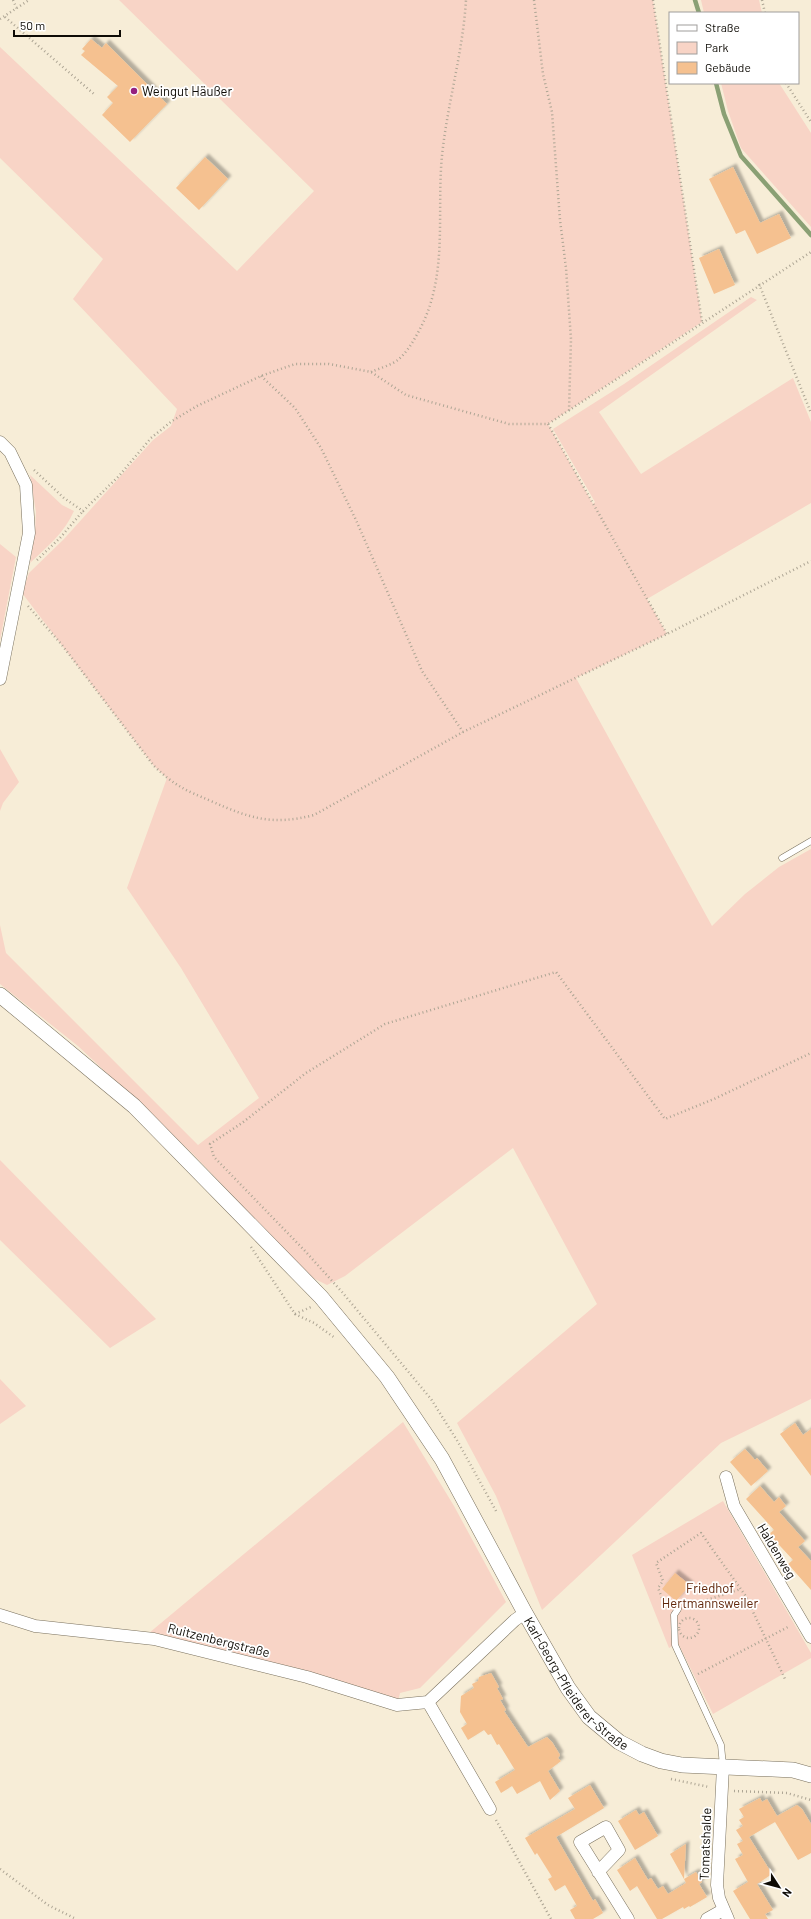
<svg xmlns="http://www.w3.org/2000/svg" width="811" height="1919" font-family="Barlow,sans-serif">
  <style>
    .green { fill: #f8d4c6 }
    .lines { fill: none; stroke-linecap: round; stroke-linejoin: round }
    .stream { stroke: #8aa074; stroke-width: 4.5 }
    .building { fill: #f5c190; filter: url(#shadow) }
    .service-casing { stroke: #79705d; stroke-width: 7 }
    .minor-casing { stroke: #79705d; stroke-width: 13 }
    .tertiary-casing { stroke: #79705d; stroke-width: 16 }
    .path { stroke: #ada594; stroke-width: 2.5; stroke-dasharray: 1 3; stroke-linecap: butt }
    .service { stroke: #fff; stroke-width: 6 }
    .minor { stroke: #fff; stroke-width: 12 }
    .tertiary { stroke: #fff; stroke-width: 15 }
    .poi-dot { fill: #94217f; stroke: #fff; stroke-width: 1.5 }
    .labels { text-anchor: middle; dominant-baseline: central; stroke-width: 3.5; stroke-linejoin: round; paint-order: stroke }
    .poi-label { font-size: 13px; fill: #0e0b05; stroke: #fff; text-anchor: start }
    .street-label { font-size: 13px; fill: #0e0b05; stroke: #fff }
    .park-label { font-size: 13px; fill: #602509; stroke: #fff }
  </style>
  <defs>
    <filter id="shadow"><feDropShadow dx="3.5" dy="-3.5" stdDeviation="1" flood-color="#0004"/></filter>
  </defs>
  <rect width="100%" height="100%" fill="#f7edd7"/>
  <!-- green -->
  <path class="green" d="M119,0h534l49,322 -154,102 45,80 2,-2 -42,-73 71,-45 127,-87 6,3 -158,112 42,62 152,-96 18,44v81l-164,96 20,35 -91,44 136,248 33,-32 34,-27 32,-18v550l-90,44 -179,167 -46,-114 -39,-73 140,-119 -84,-156 -168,128 -18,9 -20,-10 -114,-121 -115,-108 -78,-62v-59l6,28 192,192 61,-47 -78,-130 -54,-80 40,-110 -13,-12 -132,-173 7,-20 35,-34 89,-99 18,-14 6,-17 -104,-110 30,-40 -103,-101v-111l237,224 77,-80z
    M701,0h58l3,13h-58z
    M721,83h58l32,50v94l-70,-79 -13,-37z
    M30,475l32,30 12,6c-9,21 -27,36 -44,52l5,-31 1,-20z
    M0,544l16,13 -16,83z
    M0,749l19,33 -16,21 -3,8z
    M0,1160l156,159 -46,29 -110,-108z
    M0,1379l26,27 -26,18z
    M403,1422l51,84 52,96 -86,86 -20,5 -3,12 -254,-67z
    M723,1501l88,152v5l-98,56 -35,-71 -9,5 -37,-93z"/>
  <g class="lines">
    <!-- stream -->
    <path class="stream" d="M695,0l4,13
      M716,83l8,31 17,42 70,79"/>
  </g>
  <!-- building -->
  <path class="building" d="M91,39l11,9 4,-5 61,61 -37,38 -28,-27 11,-12 -6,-6 11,-11 -37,-31 4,-4 -3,-2z
    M205,157l23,22 -29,31 -23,-22z
    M733,167l27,56 19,-9 12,24 -34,16 -12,-24 -9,4 -27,-55z
    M719,249l16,36 -21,9 -15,-36z
    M795,1423l8,12 8,-6v47l-31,-42z
    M745,1449l10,11 2,-2 11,13 -17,15 -21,-24z
    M760,1486l14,16 5,-5 7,9 -7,6 26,29 -7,6 13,14v29l-23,-26 5,-4 -24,-26 5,-4 -28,-31z
    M675,1573l15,12 -14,16 -14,-12z
    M491,1673l8,14 -2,1 6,11 -3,1 6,10 -2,1 24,36 19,-10 5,5 8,13 -2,3 3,3 -13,10 12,20 -10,9 -10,-19 -23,13 -5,-8 -11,7 -6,-11 20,-12 -16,-26 -2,1 -6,-11 -3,1 -4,-5 -16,10 -7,-12 6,-4 -7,-12 1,-16 13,-8 -2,-4 6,-3 1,-4z
    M590,1785l14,23 -48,29 37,64 2,-2 8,14 -10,6h-18l-5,-9 7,-4 -12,-21 -10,6 -7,-12 4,-2 -15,-24 -2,2 -10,-17 50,-29 -7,-11z
    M760,1798l2,4 5,-3 10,17 20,-11 5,4 9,15v29l-13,7 -23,-38 -26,15 23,37 -15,10 16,26 -8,4 3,5h-18l-17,-28 15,-9 -13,-23 8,-4 -6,-11 6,-3 -7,-11 7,-4 -4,-6 5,-3 -5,-8z
    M636,1810l3,5 5,-3 14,24 -23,14 -17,-29z
    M686,1844l-2,35 -14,-25z
    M635,1858l13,22 3,-2 7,11 5,-3 5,8 18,-11 -2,-4 12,-7 6,10 -3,2 8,13 -17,10 -1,-1 -5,3 -1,-2 -21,12h-5l-20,-33 -7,5 -13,-21z"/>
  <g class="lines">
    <!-- service casing -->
    <g class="service-casing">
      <path id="service" d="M782,858l29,-17
        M678,1609l-4,6 1,30 46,100 2,21"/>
    </g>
    <!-- minor casing -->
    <g class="minor-casing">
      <path id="minor" d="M0,442l10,10 16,33 3,48 -29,146
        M726,1477l8,29 77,131
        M0,1615l35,11 119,13 153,38 90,28 31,-3
        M428,1702l87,-82 10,-7
        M428,1702l62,107
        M723,1767l-6,118 2,13 9,21
        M598,1872l21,-22 -13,-23 -26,15 48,77
        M707,1919l16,-9"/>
    </g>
    <!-- tertiary casing -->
    <g class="tertiary-casing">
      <g id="tertiary">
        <path id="s1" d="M0,995l134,111 187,191 66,80 55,82 83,154 43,75 21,29 30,25 23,12 19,7 21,4 111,5 18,5"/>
      </g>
    </g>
    <!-- path -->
    <path class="path" d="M13,0l4,9
      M534,0l9,74 9,38 8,108 6,48 5,71 -2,72
      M653,0l49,322
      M762,0l3,13
      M5,17l89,77
      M0,19l29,-19
      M786,83l25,39
      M759,284l52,129
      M371,372c9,-4 21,-7 28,-13 9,-8 15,-19 21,-30 30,-57 15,-121 23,-182 6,-49 20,-97 23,-147
      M261,376l34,32 26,40 35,72 66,151 41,61
      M548,424l119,210
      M34,470l30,28 19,13 36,-35 32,-38 21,-17 25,-15 64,-30 34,-12h34l42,8 35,23 103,29h39l263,-172
      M37,560l23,-22 23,-27
      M28,606l34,39 92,121c21,20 31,24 57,35 38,17 61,25 103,14l149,-83 204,-98 144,-73
      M251,1247l44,67 19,9 21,15
      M295,1314l16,-7
      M496,1511l-38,-69 -27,-43 -89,-107 -36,-40 -92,-95 -4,-13 32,-21 64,-50 79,-49 171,-52 109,147 49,-20 97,-46
      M707,1600l34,-11
      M668,1608l-4,-5 -6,-15 5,-7 -7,-18 45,-30 44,62 40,84
      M679 1628a10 10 0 1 1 20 0a10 10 0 1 1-20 0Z
      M698,1674l90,-47
      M671,1779l38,8
      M734,1791l53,2 24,7
      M496,1820l55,99
      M0,1869l48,36 28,14"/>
    <!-- service -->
    <use href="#service" class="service"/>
    <!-- minor -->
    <use href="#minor" class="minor"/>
    <!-- tertiary -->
    <use href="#tertiary" class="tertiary"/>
  </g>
  <!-- markers -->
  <circle class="poi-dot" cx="134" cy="91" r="4"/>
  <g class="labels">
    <!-- poi labels -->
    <g class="poi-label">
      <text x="142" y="91">Weingut Häußer</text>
    </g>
    <!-- street labels -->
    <g class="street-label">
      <text transform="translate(777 1551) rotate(59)">Haldenweg</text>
      <text transform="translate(219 1640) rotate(14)">Ruitzenbergstraße</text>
      <text stroke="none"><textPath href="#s1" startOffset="907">Karl-Georg-Pfleiderer-Straße</textPath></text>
      <text transform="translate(705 1844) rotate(-88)">Tomatshalde</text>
    </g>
    <!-- park labels -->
    <g class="park-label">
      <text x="710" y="1588">Friedhof<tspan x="710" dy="15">Hertmannsweiler</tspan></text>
    </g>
  </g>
  <!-- legend -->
  <rect x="669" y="12" width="130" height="72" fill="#ffffff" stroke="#9f9d9b"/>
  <rect x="677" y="25" width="20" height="6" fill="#ffffff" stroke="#9f9d9b"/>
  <text x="705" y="32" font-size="12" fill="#0e0b05">Straße</text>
  <rect x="677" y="42" width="20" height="12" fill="#f8d4c6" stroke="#9f9d9b"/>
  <text x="705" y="52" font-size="12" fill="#0e0b05">Park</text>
  <rect x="677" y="62" width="20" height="12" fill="#f5c190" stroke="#9f9d9b"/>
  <text x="705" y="72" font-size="12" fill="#0e0b05">Gebäude</text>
  <!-- north arrow -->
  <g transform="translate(779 1887) rotate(126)" stroke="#ffffff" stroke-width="3" paint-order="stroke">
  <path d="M0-3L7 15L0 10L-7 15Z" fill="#0e0b05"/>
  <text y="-6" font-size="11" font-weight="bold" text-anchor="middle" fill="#0e0b05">N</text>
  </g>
  <!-- scale -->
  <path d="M14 30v6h106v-6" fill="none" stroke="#0e0b05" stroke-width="2"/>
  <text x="20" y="30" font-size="12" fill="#0e0b05" stroke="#ffffff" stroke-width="3" paint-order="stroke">50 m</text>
</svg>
